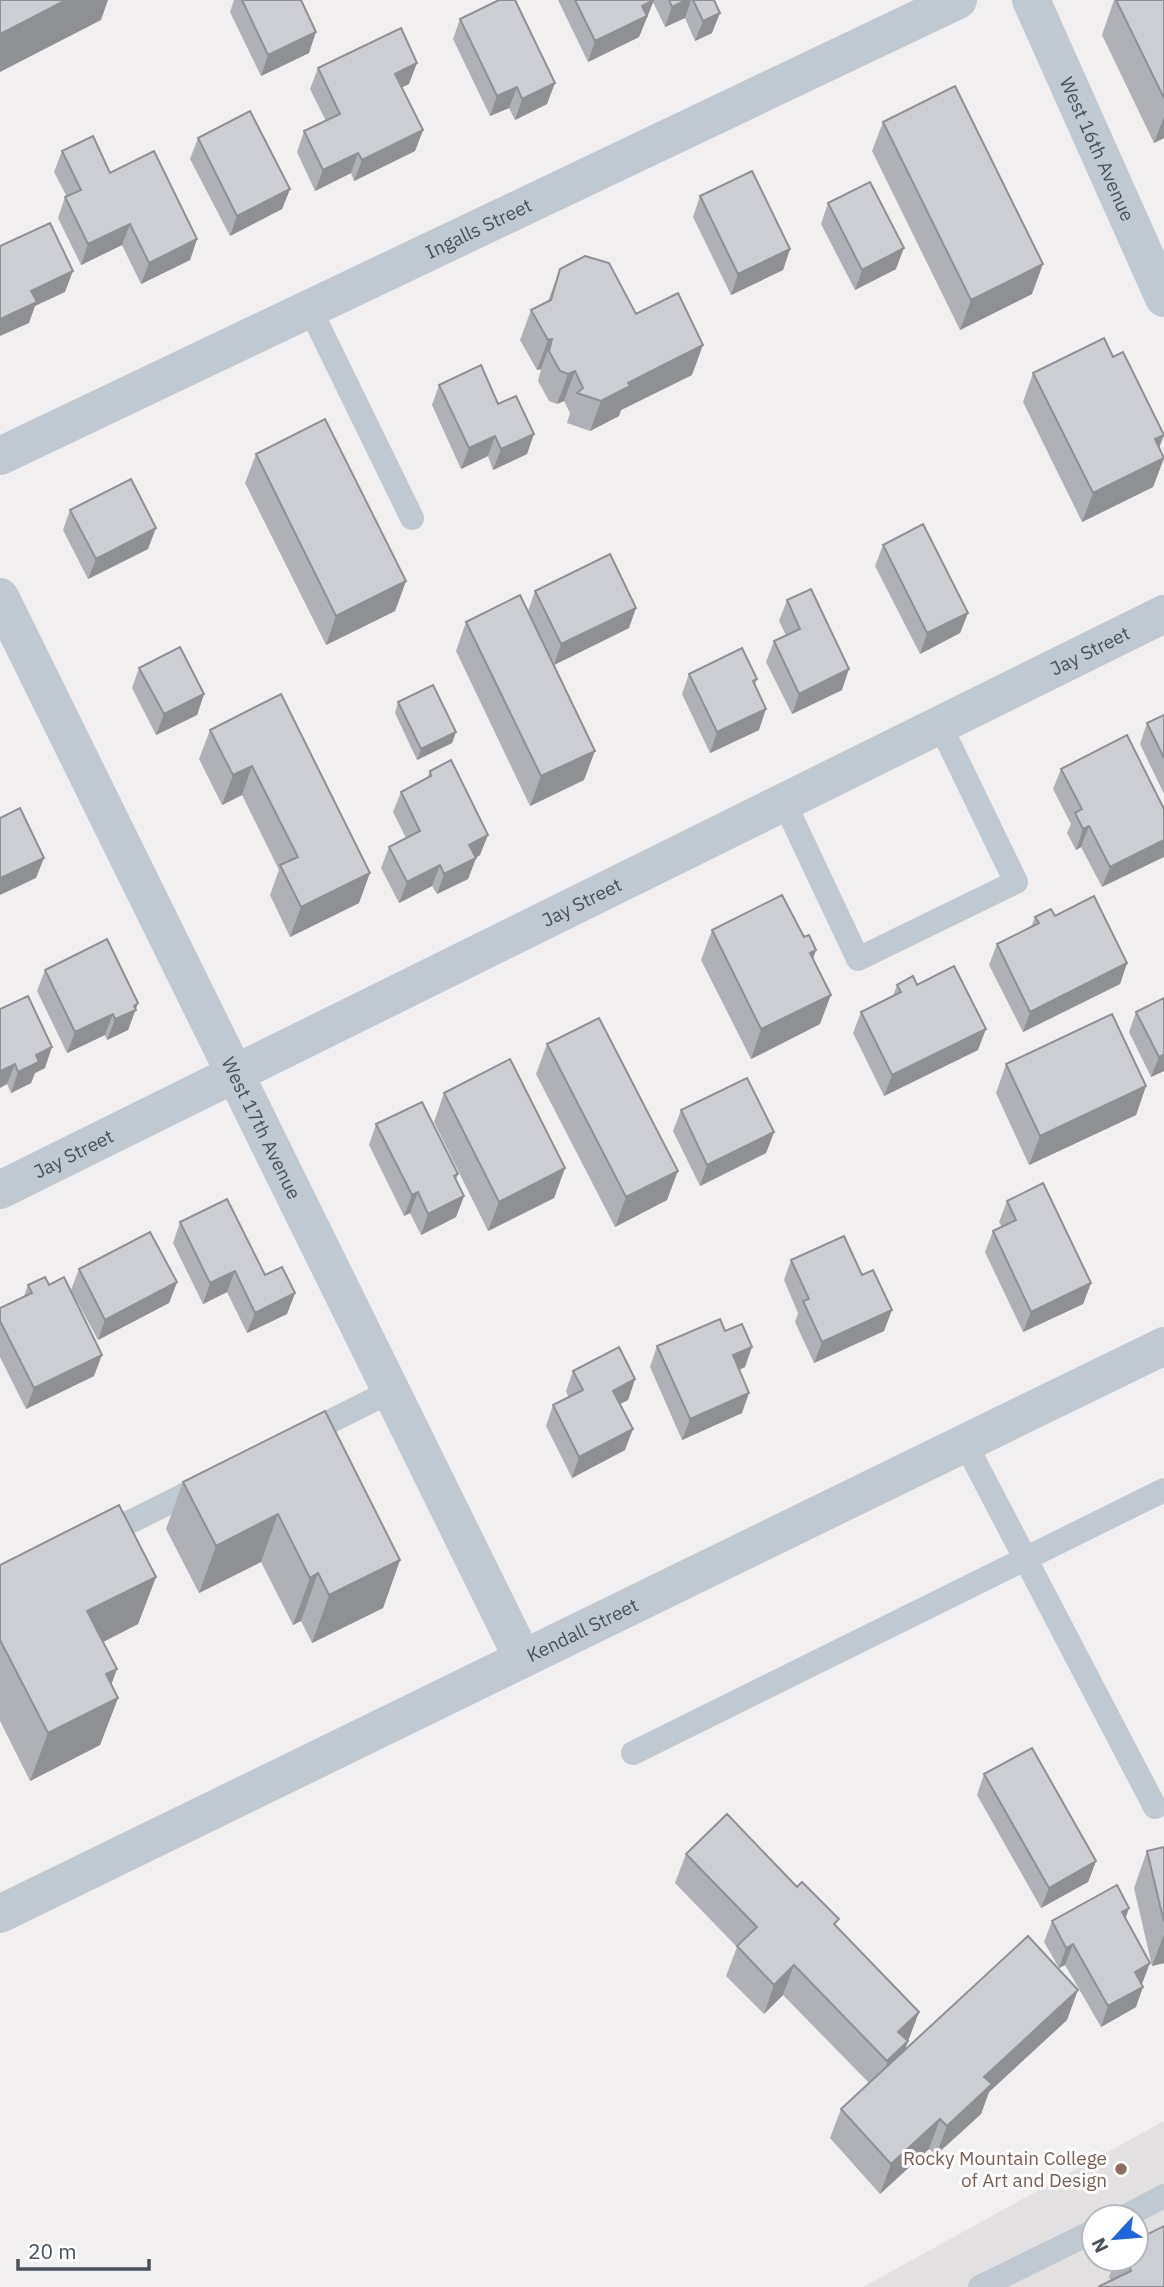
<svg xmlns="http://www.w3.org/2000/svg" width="1164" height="2287" font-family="'IBM Plex Sans',sans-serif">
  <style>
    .education { fill: #e2e0e1; fill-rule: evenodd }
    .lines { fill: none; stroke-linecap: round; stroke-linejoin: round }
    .lane { stroke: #c0c8d1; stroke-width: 24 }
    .street { stroke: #c0c8d1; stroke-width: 38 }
    .wall { fill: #afb1b6 }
    .shaded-wall { fill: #8f9094 }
    .building { fill: #ccced4; stroke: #8f9094; stroke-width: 2 }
    .education-dot { fill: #8d6e63; stroke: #fff; stroke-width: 2.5 }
    .labels { text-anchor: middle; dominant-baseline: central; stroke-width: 6; stroke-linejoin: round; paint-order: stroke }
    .street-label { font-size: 19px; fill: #47515c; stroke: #fff }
    .education-label { font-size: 19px; fill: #785e54; stroke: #fff; text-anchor: end }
  </style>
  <rect width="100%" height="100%" fill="#f1efef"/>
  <!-- education -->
  <path class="education" d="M1164,2121v166h-301zM1094,2217h42v42h-42z"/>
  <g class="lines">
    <!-- lane -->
    <path class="lane" d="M310,309l102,209
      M784,802l74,157 158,-77 -76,-157
      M301,1436l90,-45
      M965,1443l190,364
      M98,1538l108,-54
      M633,1753l531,-263
      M1124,2217l40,-21
      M980,2287l114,-56"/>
    <!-- street -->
    <g class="street">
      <path id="s1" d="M1031,0l133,298"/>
      <path id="s2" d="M0,456l958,-456"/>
      <path id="s3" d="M0,597l523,1062"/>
      <path id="s4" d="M0,1190l1164,-576"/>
      <path id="s5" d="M0,1914l1164,-568"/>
    </g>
  </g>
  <!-- wall -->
  <path class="wall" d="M234,0h67l8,53 -48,23 -31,-64z
    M558,0h156l-2,33 -17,8 -10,-23 -20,9 -12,-25 -14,35 -51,25z
    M1114,0h50v138l-10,5 -52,-108z
    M460,19l87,85 -32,16 -6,-12 -19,8 -37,-77z
    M318,68l91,16 -7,3 21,43 -8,21 -61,30 -3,-8 -36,18 -18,-39 7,-21 22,-10 -16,-32z
    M883,122l149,172 -72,36 -88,-179z
    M198,138l92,51 -8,20 -52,27 -40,-77z
    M62,151l48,22 87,66 -7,21 -49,24 -19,-39 -41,20 -23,-47 7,-21h2l-13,-25z
    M700,196l90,53 -7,21 -52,25 -38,-78z
    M828,203l68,66 -41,21 -34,-66z
    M560,269l76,45 56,61 -71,35 -2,6 -29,15 -23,-8 3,-10 -6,-12 -7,3 -8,-3 -11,-20 3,-12 -4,1 -17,-30 11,-30 17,-9z
    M1113,357l51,101 -11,29 -71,35 -59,-120 10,-29z
    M439,385l59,19 29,50 -34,16 -5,-14 -27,13 -29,-64z
    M256,454l150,127 -11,30 -69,34 -81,-162z
    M70,510l78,39 -60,30 -25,-49z
    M883,545l85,68 -8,20 -40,21 -45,-88z
    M535,591l94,37 -75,37 30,115 -54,26 -74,-155 10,-29 62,-11z
    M787,600l55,90 -50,24 -26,-52 8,-21 12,-6 -7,-14z
    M139,668l65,26 -7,21 -41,20 -24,-47z
    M689,674l68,5 -2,6 4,45 -49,23 -28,-59z
    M281,694l78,209 -69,34 -20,-42 9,-25 -37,-75 -20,10 -23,-46 11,-29z
    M398,702l58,30 -4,11 -35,17 -22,-47z
    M1164,715v79l-24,-50 7,-21z
    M1061,769l103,40 -62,78 -21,-40 -5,3 -9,-17 4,-9 -18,-35z
    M430,771l50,84 -4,3 -8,21 -31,15 -5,-8 -33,17 -18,-35 8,-21 17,-9 -13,-26 8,-20 26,-14z
    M1055,916l72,47 -7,21 -97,48 -34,-67 8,-21 34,-17 4,-10z
    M712,930l92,7 9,23 7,64 -69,35 -50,-99z
    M45,970l93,33 -10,27 -21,10 -2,-5 -38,18 -30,-62z
    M897,985h20l61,65 -94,46 -31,-63 8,-21 32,-16z
    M1164,998v73l-13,6 -22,-45 7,-20z
    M0,1009l45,59 -10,5 -4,10 -20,10 -4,-9z
    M547,1044l120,156 -52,27 -79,-153z
    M1006,1064l140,22 -10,29 -107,50 -33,-72z
    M444,1093l121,75 -11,30 -66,33 -54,-109z
    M681,1110l93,22 -8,21 -66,33 -27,-55z
    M376,1124l82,50 -2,6 8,16 -8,21 -35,18 -11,-22 -6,3 -35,-71z
    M1007,1201l84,82 -8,21 -60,28 -38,-80 8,-21 9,-4 -3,-5z
    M180,1222l115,71 -8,21 -40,19 -20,-41 -24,12 -30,-61z
    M791,1260l71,15 22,56 -70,32 -19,-41 3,-9 -14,-33z
    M79,1269l98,13 -8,21 -71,37 -27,-50z
    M28,1285h21l45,91 -68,33 -26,-52v-49l24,-12z
    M725,1331l20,36 -6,3 3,43 -60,27 -32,-73 7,-21z
    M573,1371l62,8 -7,21 -8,4 5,46 -53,28 -26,-52 7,-21 16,-7 -3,-7z
    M325,1411l75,149 -17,48 -71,35 -11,-22 -8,4 -32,-63 -62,31 -33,-64 17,-47z
    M0,1565l156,12 -18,47 -35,18 8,43 7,13 -18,47 -70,36 -30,-60z
    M984,1774l112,87 -8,21 -47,26 -64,-113z
    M1164,1847v116l-12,3 -18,-78 13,-37z
    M686,1854l150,73 83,85 -15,38 163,-30 -78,72 -8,22 -45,41 -7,-6 -49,45 -50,-56 11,-29 28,-26 -86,-88 -19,19 -38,-38 11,-29 -62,-64z
    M1129,1908l-4,11 17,65 -6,23 -35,20 -36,-62 -6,3 -15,-26 8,-21z
    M1116,2259h20l28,28 -53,-6 -2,-4z"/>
  <!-- shaded-wall -->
  <path class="shaded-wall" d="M66,0h42l-7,20 -101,52v-38z
    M654,0l-15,37 -51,25 7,-21 47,-35z
    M686,0h5l-6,18 -20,9 7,-20z
    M720,13l-8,20 -17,8 8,-20z
    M316,32l-7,21 -48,23 7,-21z
    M417,63l-8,21 -21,10 7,-20z
    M555,83l-8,21 -32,16 7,-21z
    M517,87l-8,21 -19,8 7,-20z
    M1164,117v21l-10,5z
    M423,130l-8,21 -61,30 8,-21z
    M358,153l-7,20 -36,18 8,-21z
    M290,189l-8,20 -52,27 7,-20z
    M130,224l-8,21 -41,20 7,-21z
    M197,239l-7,21 -49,24 8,-21z
    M904,248l-8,21 -41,21 7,-20z
    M790,249l-7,21 -52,25 7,-21z
    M1043,264l-11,30 -72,36 11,-30z
    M73,271l-8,21 -30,14 -6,17 -29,13v-17l31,-28z
    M552,339l-11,30 -4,1 11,-30z
    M703,345l-11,30 -71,35 -2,6 -29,15 11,-30 27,-18z
    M575,371l-11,30 -7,3 11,-30z
    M534,434l-7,20 -34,16 8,-21z
    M1164,435l-10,27 10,-4 -11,29 -71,35 11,-29 62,-54z
    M495,436l-7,20 -27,13 8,-21z
    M156,528l-8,21 -60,30 8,-20z
    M406,581l-11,30 -69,34 10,-29z
    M636,608l-7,20 -75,37 7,-21z
    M968,613l-8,20 -40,21 7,-21z
    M849,669l-7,21 -50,24 7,-20z
    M204,694l-7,21 -41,20 8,-21z
    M766,709l-7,21 -49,23 7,-21z
    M456,732l-4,11 -35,17 4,-11z
    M595,751l-11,29 -54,26 11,-30z
    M252,766l-10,29 -20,10 11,-30z
    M1089,826l-8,21 -5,3 7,-21z
    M488,835l-8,20 -18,10 14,-7 -8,21 -31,15 7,-20 25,-29z
    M1164,840v17l-62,30 8,-20z
    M44,858l-8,20 -36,17v-17z
    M440,865l-8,21 -33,17 8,-21z
    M370,873l-11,30 -69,34 11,-30z
    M816,950l-10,30 4,-27z
    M1127,963l-7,21 -97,48 7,-20z
    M831,995l-11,29 -69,35 10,-30z
    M138,1003l-10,27 -21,10 8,-21z
    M113,1014l-8,21 -38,18 8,-21z
    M986,1029l-8,21 -94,46 8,-21z
    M52,1047l-7,21 -10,5 -4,10 -20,10 7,-21 18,-17z
    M1164,1054v17l-13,6 8,-20z
    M15,1064l-8,20 -7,4v-17z
    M1146,1086l-10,29 -107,50 11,-29z
    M774,1132l-8,21 -66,33 7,-21z
    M565,1168l-11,30 -66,33 11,-29z
    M678,1171l-11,29 -52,27 11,-30z
    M418,1192l-8,21 -6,3 8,-21z
    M464,1196l-8,21 -35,18 7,-21z
    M235,1271l-8,21 -24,12 7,-21z
    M177,1282l-8,21 -71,37 7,-20z
    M1091,1283l-8,21 -60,28 8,-20z
    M295,1293l-8,21 -40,19 8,-20z
    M892,1310l-8,21 -70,32 8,-21z
    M752,1347l-7,20 -20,9 8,-21z
    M102,1355l-8,21 -68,33 8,-21z
    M635,1379l-7,21 -22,11 7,-20z
    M749,1393l-7,20 -60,27 8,-21z
    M633,1429l-8,21 -53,28 7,-21z
    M278,1514l-17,48 -62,31 17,-47z
    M400,1560l-17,48 -71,35 17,-48z
    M318,1573l-17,48 -8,4 17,-47z
    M156,1577l-18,47 -68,35 17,-48z
    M117,1669l-13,36 14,-7 -18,47 -70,36 18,-48 58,-59z
    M1096,1861l-8,21 -47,26 8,-20z
    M1129,1908l-7,21v-17z
    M1164,1934v29l-12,3z
    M1073,1944l-8,21 -6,3 7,-20z
    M1150,1963l-8,21 -7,-12z
    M794,1965l-11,30 -19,19 10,-29z
    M1143,1987l-7,20 -35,20 7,-21z
    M1078,1990l-11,30 -78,72 -8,22 -45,41 11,-29 37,-49z
    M919,2012l-22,59 -20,20 21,-59z
    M940,2119l-11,30 -49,45 11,-30z"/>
  <!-- building -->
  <path class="building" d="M0,0h66l-66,34z
    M242,0h59l15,32 -48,23z
    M499,0h16l40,83 -33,16 -5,-12 -20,9 -37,-77z
    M575,0h79l-12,6 5,10 -52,25z
    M669,0h17l-14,7z
    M693,0h21l6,13 -17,8z
    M1116,0h48v98z
    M401,28l16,35 -22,11 28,56 -61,30 -4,-7 -35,17 -19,-39 36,-17 -22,-46z
    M955,86l88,178 -72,36 -88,-178z
    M250,111l40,78 -53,27 -39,-78z
    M93,136l17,37 44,-22 43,88 -48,24 -19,-39 -42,20 -23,-47 16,-7 -19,-39z
    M752,171l38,78 -52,25 -38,-78z
    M870,182l34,66 -42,22 -34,-67z
    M50,223l23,48 -42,20 6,11 -37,17v-73z
    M585,256l24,7 27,51 42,-21 25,52 -75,38 2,3 -29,15 -24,-8 6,-5 -8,-17 -7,3 -8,-3 -11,-20 3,-12 -4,1 -17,-30 20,-10 9,-31z
    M1104,338l9,19 10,-5 41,83 -9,4 9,19 -71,35 -60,-120z
    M481,365l17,39 18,-8 18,38 -33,15 -6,-13 -26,12 -30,-63z
    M325,419l81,162 -70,35 -80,-162z
    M131,479l25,49 -60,31 -26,-49z
    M923,524l45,89 -41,20 -44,-88z
    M610,554l26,54 -75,36 -26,-53z
    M811,589l38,80 -50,25 -25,-53 26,-12 -13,-29z
    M520,595l75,156 -54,25 -75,-154z
    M180,647l24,47 -40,20 -25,-46z
    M742,648l15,31 -4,2 13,28 -49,23 -28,-58z
    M433,685l23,47 -35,17 -23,-47z
    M281,694l89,179 -69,34 -21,-42 18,-8 -46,-91 -19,9 -23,-45z
    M1164,715v43l-17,-35z
    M1127,735l37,74v31l-54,27 -21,-41 -6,3 -8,-16 7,-4 -21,-40z
    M451,760l37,75 -19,10 7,13 -32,16 -4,-9 -33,17 -18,-35 31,-16 -19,-39 30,-16 -1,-5z
    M20,808l24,50 -44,20v-60z
    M782,895l22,42 5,-2 7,15 -6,3 21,42 -70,34 -49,-99z
    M1094,896l33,67 -97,49 -33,-68 42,-21 -4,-6 16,-8 4,7z
    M107,939l31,64 -4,3 2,4 -21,9 -2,-5 -38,18 -30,-62z
    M954,966l32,63 -94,46 -31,-63 40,-20 -4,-7 16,-9 4,9z
    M28,996l24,51 -16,8 3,7 -21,10 -3,-8 -15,7v-62z
    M1164,998v56l-5,3 -23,-45z
    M1112,1014l34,72 -106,50 -34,-72z
    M599,1018l79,153 -52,26 -79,-153z
    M510,1059l55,109 -66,34 -55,-109z
    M747,1078l27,54 -67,33 -26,-55z
    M422,1102l36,72 -4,2 10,20 -36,18 -10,-22 -6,3 -36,-71z
    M1043,1183l48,100 -60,29 -38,-81 23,-11 -9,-19z
    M227,1199l38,76 17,-8 13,26 -40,20 -20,-42 -25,12 -30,-61z
    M150,1232l27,50 -72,38 -26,-51z
    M844,1236l18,39 11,-5 19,40 -70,32 -19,-41 6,-2 -18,-39z
    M45,1277l4,8 15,-8 38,78 -68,33 -34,-67v-13l32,-15 -4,-8z
    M720,1319l5,12 17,-7 10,23 -19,8 16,38 -59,26 -33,-73z
    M619,1347l16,32 -22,12 20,38 -54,28 -26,-52 30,-15 -10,-19z
    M325,1411l75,149 -71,35 -11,-22 -8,5 -32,-64 -62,32 -33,-64z
    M119,1505l37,72 -69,34 30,58 -11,5 12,24 -70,35 -48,-93v-75z
    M1032,1748l64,113 -47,27 -65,-114z
    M727,1814l70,73 5,-5 37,37 -5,5 85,88 -21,20 10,9 -21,20 -93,-96 -20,20 -37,-39 20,-19 -71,-73z
    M1164,1847v75l-17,-71z
    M1117,1885l12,23 -7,4 28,51 -15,9 8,15 -35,19 -35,-62 -7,4 -14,-27z
    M1028,1936l50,54 -94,87 8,7 -45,42 -7,-7 -49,45 -50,-55z
    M1164,2226v61h-66l33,-16 -5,-12h10v-19z"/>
  <!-- markers -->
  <circle class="education-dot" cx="1121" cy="2169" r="7"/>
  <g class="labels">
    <!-- street labels -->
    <g class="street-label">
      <text stroke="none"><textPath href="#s1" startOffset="163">West 16th Avenue</textPath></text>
      <text stroke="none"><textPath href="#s2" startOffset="530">Ingalls Street</textPath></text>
      <text stroke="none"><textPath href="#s4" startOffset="1216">Jay Street</textPath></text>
      <text stroke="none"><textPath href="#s4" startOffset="649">Jay Street</textPath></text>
      <text stroke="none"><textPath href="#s3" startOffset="592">West 17th Avenue</textPath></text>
      <text stroke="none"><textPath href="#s4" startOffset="82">Jay Street</textPath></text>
      <text stroke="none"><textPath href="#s5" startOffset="648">Kendall Street</textPath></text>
    </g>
    <!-- education labels -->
    <g class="education-label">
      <text x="1107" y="2158">Rocky Mountain College<tspan x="1107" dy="22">of Art and Design</tspan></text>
    </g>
  </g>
  <!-- north arrow -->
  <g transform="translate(1115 2238) rotate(244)"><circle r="33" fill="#ffffff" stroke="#b5b9be" stroke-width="2"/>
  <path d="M0-5L12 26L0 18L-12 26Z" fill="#1c67df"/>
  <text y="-10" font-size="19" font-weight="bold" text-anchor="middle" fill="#47515c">N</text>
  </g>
  <!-- scale -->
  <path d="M18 2259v10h131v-10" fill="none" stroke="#47515c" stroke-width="3.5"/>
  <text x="28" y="2259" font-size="21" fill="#47515c" stroke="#ffffff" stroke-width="5" paint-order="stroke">20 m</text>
</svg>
